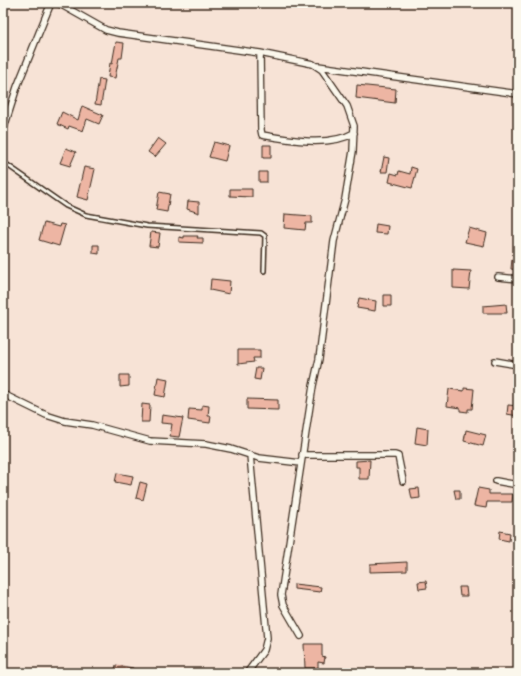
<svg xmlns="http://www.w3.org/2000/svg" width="521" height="676" font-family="'Gochi Hand',sans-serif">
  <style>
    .building { fill: #edb5a3; stroke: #3b2a1e }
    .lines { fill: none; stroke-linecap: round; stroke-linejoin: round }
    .service-casing { stroke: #3b2a1e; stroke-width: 6 }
    .minor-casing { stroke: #3b2a1e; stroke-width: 8 }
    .service { stroke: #fbf7ec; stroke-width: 3 }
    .minor { stroke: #fbf7ec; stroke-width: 5.5 }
  </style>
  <rect width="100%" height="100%" fill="#f7e3d6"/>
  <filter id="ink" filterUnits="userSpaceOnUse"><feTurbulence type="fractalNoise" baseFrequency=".025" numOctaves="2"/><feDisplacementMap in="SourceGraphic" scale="8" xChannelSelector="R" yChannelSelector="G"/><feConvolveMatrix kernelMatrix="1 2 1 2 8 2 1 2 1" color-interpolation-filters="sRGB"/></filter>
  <g filter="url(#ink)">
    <!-- building -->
    <path class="building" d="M116,42l8,1 -2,15h-3l-4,20 -7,-1 2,-14 2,1z
      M99,79l6,1 -4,25 -6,-1z
      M357,85l39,4 -1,14 -39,-5z
      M82,106l21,9 -4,9 -12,-5 -4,12 -14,-5 -1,3 -11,-5 5,-12 16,8z
      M158,138l8,6 -11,13 -7,-5z
      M214,142l15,4 -4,15 -16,-4z
      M263,145h8v13h-8z
      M66,148l10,4 -6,14 -10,-3z
      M384,157l5,1 -2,14h-6z
      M84,167l11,2 -7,31 -11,-3z
      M411,167l6,2 -5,19 -23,-6 2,-9 7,2 1,-4 11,3z
      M259,172h8v10h-8z
      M230,189h22v8l-22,-1z
      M159,192l11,2 -3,18 -11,-2z
      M188,201l11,1v11l-12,-4z
      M285,214l27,2v7h-6l-1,7 -21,-2z
      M44,223l15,4 1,-3 5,1 -6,21 -20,-6z
      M376,224l12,2 -1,8 -12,-1z
      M469,228l18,5 -3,13 -19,-4z
      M151,232l9,1 -2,14 -9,-1z
      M184,236h14l-1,2h6v5l-24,-1v-5l5,1z
      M93,245h6v9l-6,-1z
      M512,259h6v11l-7,-1z
      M453,270l18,1 -2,18 -16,-1z
      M211,279l19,2 -1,13 -19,-4z
      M384,295h7v11h-7z
      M359,298l17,3 -1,10 -18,-3z
      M506,304l1,9h-24v-7z
      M238,350h22v8h-7l1,4 -16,2z
      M256,368h6l-2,12 -6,-1z
      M120,375h9v11l-9,1z
      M158,377l10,2 -3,18 -10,-2z
      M464,388l10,1 -2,20h-4v3l-8,-1v-3l-13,-2 2,-17 15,2z
      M247,399l31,1v10l-31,-1z
      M142,404l8,1 -1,17h-8z
      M202,405l7,1 -1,10h3l-1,7 -22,-3 1,-11 13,1z
      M508,405l10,1v10l-11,-2z
      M162,415l21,3 -4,19 -9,-1 2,-12 -11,-1z
      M417,427l11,2 -1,16 -12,-2z
      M466,430l20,5 -3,11 -19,-5z
      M370,460l-1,19h-10v-12h-3v-6z
      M117,473l16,3 -2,9 -16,-3z
      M140,482l7,2 -4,16 -7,-2z
      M419,488l1,10 -8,1 -2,-10z
      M478,488l11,2v4h24l-1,8h-25l-1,6 -12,-2z
      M454,490h6v9h-4z
      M500,531l10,2 -1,8 -10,-2z
      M407,562v9l-37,1v-8z
      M426,581l1,7 -8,1 -1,-7z
      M294,584l27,3 -1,5 -26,-3z
      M459,587h7l1,9h-7z
      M304,644h18v12l3,1 -1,6 -6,-1v6h-13z
      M116,665l17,3 -1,5 -12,-2 -1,2h-5z"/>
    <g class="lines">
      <!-- service casing -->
      <g class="service-casing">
        <path id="service" d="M3,162l63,44 20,9 61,11 114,7 4,3 -1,35"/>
      </g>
      <!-- minor casing -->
      <g class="minor-casing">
        <path id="minor" d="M58,3l48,27 12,3 142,20 53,11 9,6 25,36 7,20 -1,25 -8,48 -11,42 -15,118 -6,27 -32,209 2,10 18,31
          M260,53l1,77 1,5c27,5 68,12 92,-2
          M318,66l200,28
          M3,131l14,-44 34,-84
          M498,277l20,2
          M495,361l23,4
          M3,394l43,21 19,6 27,4 58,16 56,3 25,5 28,9 42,5
          M302,455h93l3,1 5,25
          M496,481l22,4
          M247,673l17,-23 3,-12 -17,-183"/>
      </g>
      <!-- service -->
      <use href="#service" class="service"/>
      <!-- minor -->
      <use href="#minor" class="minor"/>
    </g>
  </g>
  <!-- margin -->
  <rect width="521" height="676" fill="none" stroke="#fbf7ec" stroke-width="16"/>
  <rect x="8" y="8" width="505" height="660" fill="none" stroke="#3b2a1e" stroke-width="1.5" filter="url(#ink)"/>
</svg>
